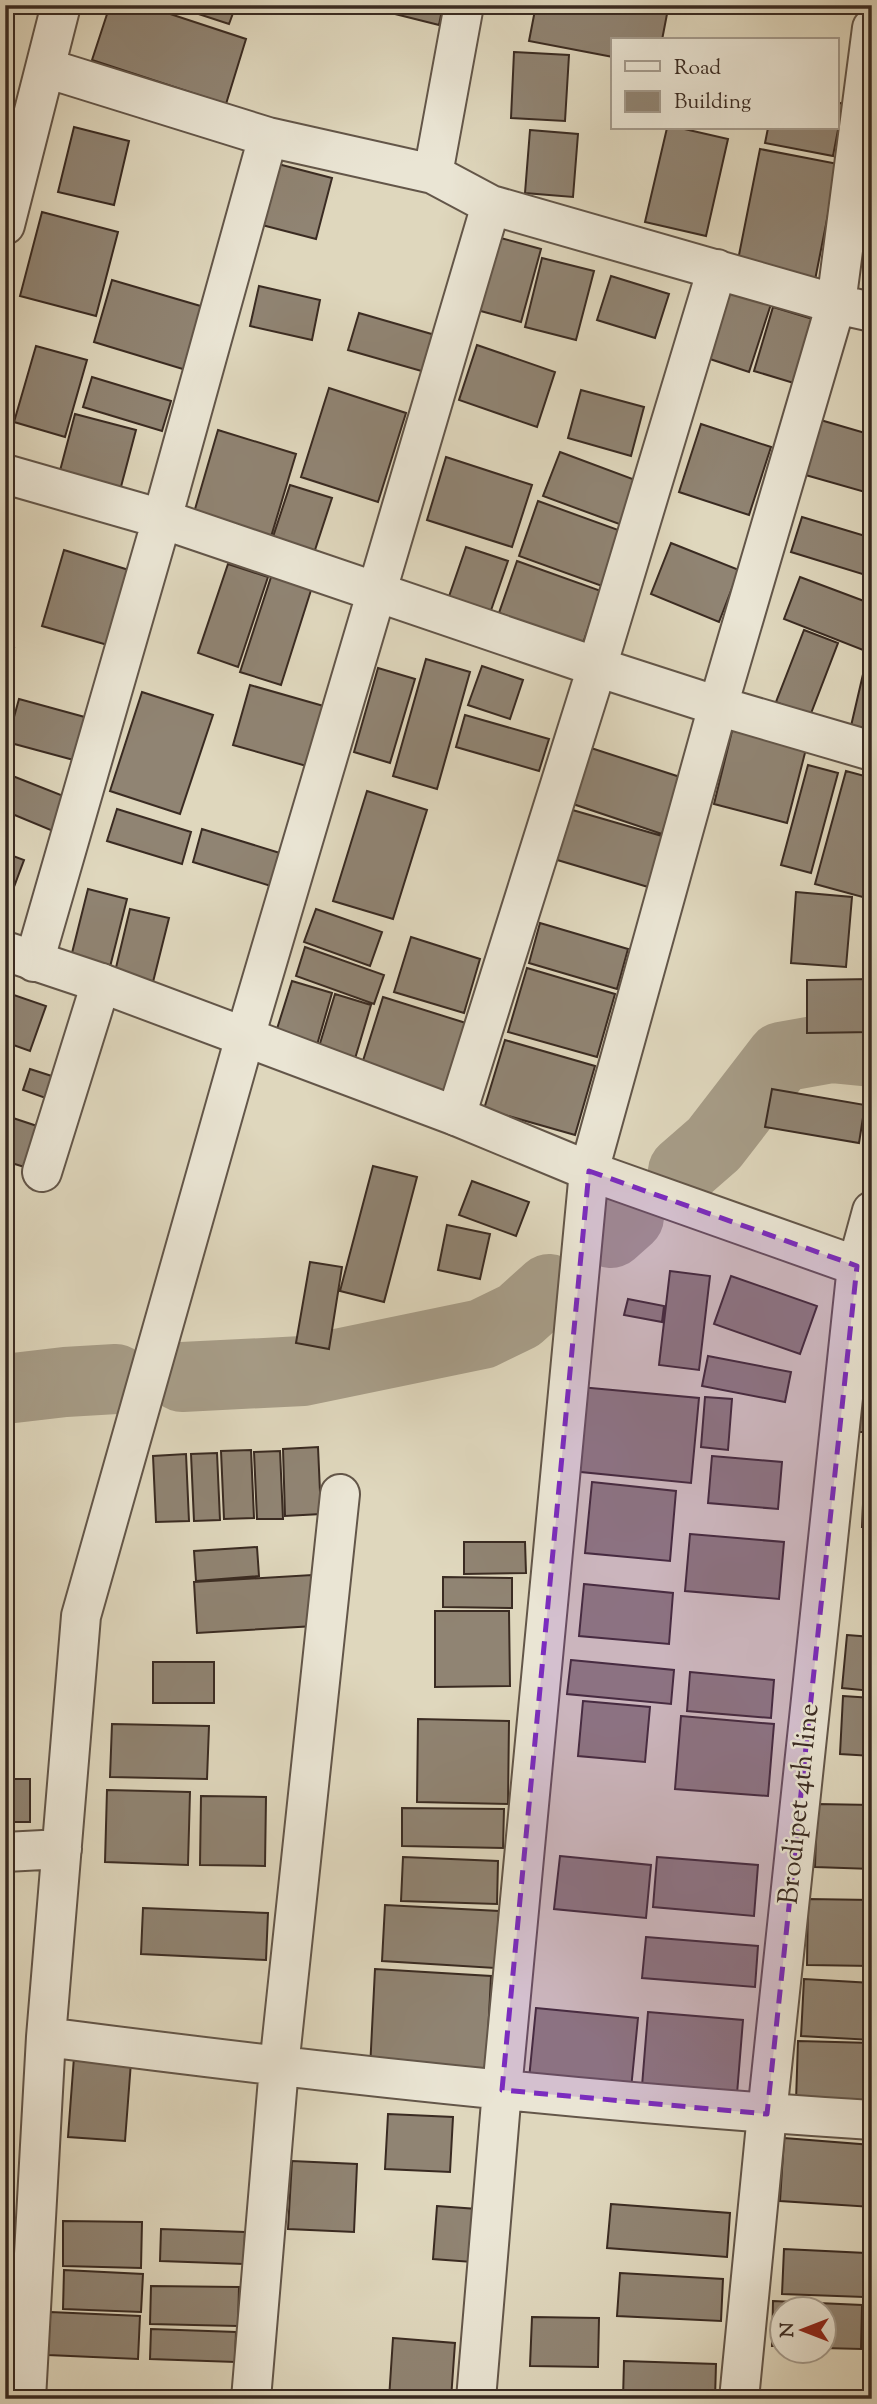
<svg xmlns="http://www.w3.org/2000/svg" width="877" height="2404" font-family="'Sorts Mill Goudy',serif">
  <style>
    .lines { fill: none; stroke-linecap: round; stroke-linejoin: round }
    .river { stroke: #a79d88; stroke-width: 70 }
    .building { fill: #908473; stroke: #3a2b22; stroke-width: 2 }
    .minor-casing { stroke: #635649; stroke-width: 42 }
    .tertiary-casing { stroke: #635649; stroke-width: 42 }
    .minor { stroke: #eae5d4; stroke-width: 38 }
    .tertiary { stroke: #eae5d4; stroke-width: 38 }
    .marked { fill: #7b2cbf; fill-opacity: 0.2; stroke: #7b2cbf; stroke-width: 5; stroke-dasharray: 14 9; stroke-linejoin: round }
    .labels { text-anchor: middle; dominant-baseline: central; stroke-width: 5; stroke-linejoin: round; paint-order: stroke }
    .street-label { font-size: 28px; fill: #3a2b22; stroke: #eae5d4 }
  </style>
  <rect width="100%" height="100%" fill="#dfd7bd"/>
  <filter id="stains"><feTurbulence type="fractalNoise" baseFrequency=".00286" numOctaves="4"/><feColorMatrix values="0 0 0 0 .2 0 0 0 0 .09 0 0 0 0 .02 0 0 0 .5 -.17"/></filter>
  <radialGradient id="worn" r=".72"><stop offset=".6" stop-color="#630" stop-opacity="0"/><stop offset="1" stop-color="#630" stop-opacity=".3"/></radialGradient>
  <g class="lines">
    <!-- river -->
    <path class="river" d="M683,1171l31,-27 67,-87 50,-9 41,4
      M611,1233l18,-16
      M182,1377l121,-6 179,-37 37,-18 30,-27
      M5,1389l60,-7 51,-3"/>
  </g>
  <!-- building -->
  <path class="building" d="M110,5h33l103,34 -20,65 -134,-44z
    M171,5h65l-7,19z
    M359,5h84l-4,20z
    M536,5h84l47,9 -5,26h-49v17l-84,-16z
    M808,5h59l-2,9z
    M514,52l55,3 -4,66 -54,-3z
    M837,102l6,2 -10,52 -68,-13 3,-15h69z
    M74,127l55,14 -15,64 -56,-13z
    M667,128h13l48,11 -22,97 -61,-14z
    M530,130l48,4 -5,63 -48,-4z
    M760,149l78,15 -23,116 -78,-15z
    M278,164l54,14 -16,61 -54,-14z
    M42,212l76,20 -22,84 -76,-20z
    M497,237l44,12 -20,73 -44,-12z
    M542,258l52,13 -18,69 -51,-13z
    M611,276l58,18 -14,44 -58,-18z
    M112,280l92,27 -18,63 -92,-28z
    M259,286l61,14 -8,40 -62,-14z
    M725,290l46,14 -22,68 -45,-15z
    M773,307l43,13 -19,64 -43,-13z
    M359,313l76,22 -10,37 -77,-22z
    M477,345l78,27 -18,55 -78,-27z
    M36,346l51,14 -22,77 -51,-15z
    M92,377l79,24 -9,30 -79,-24z
    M329,388l77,25 -28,89 -77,-25z
    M581,390l63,17 -13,49 -63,-18z
    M75,414l61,16 -18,68 -61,-16z
    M817,419l55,16v59l-70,-20z
    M701,424l70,23 -22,68 -70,-23z
    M218,430l78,24 -26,86 -77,-24z
    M560,452l78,29 -16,44 -79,-29z
    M446,457l86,28 -20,62 -85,-27z
    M290,485l42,13 -18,55 -42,-13z
    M538,501l83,30 -19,55 -83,-30z
    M802,517l70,21v39l-81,-25z
    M671,543l68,27 -20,52 -68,-28z
    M466,547l42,14 -21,61 -42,-14z
    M64,550l68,21 -21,75 -69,-20z
    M517,561l84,30 -18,52 -84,-30z
    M228,564l40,13 -30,90 -40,-14z
    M273,571l40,13 -32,101 -41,-13z
    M800,577l72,27v23l-9,23 -79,-31z
    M804,630l34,13 -28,73 -34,-14z
    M5,645l9,3 -9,26z
    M867,657l5,1v86l-24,-5z
    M426,659l44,13 -33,117 -44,-13z
    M482,666l41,14 -13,39 -42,-14z
    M378,668l37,11 -25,84 -36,-11z
    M250,685l77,22 -17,60 -77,-22z
    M142,692l71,23 -33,99 -70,-23z
    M19,699l73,20 -11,43 -74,-20z
    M465,715l84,24 -10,32 -83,-24z
    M733,727l74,18 -20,78 -73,-19z
    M591,748l89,29 -18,57 -89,-30z
    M808,765l30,8 -27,100 -30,-8z
    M846,771l26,7 -2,121 -55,-15z
    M5,773l61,24 -13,34 -48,-20z
    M367,791l60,19 -34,109 -60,-18z
    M117,809l74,23 -9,32 -75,-23z
    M569,809l93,27 -14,51 -94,-28z
    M202,829l81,25 -9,33 -81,-25z
    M5,853l19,7 -19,51z
    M88,889l39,10 -18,72 -39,-10z
    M796,892l56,5 -6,70 -55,-4z
    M130,909l39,9 -17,68 -38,-10z
    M316,909l66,23 -12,34 -66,-24z
    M540,923l88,26 -11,40 -88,-26z
    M411,937l69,22 -16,54 -70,-21z
    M305,947l79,28 -10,29 -78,-28z
    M527,968l88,26 -18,63 -89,-25z
    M872,979v53l-65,1v-53z
    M292,981l40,12 -15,52 -41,-13z
    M8,993l38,13 -16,45 -25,-9v-41z
    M335,994l36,11 -17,57 -36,-12z
    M383,997l86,27 -21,70 -87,-27z
    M505,1040l90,26 -20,69 -91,-26z
    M30,1069l31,10 -7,22 -31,-11z
    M772,1089l93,16 -6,38 -94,-16z
    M10,1117l36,12 -12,41 -29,-9v-27z
    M373,1166l44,11 -33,125 -44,-11z
    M472,1181l57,21 -13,34 -57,-21z
    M447,1225l43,9 -10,45 -42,-9z
    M310,1262l32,5 -13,82 -33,-6z
    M670,1271l40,5 -11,94 -40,-5z
    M731,1276l86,30 -17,48 -86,-30z
    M628,1299l36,7 -2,16 -38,-7z
    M859,1346h13v86h-15z
    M708,1356l83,16 -6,30 -83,-16z
    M580,1387l119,11 -8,85 -120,-12z
    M705,1397l27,2 -4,51 -27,-3z
    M318,1447l3,67 -36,2 -2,-67z
    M251,1450l3,68 -30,1 -3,-68z
    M280,1451l3,68h-26l-3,-67z
    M217,1453l3,67 -26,1 -3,-67z
    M186,1454l3,67 -33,1 -3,-66z
    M712,1456l70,6 -4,47 -70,-6z
    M864,1481h8v46h-10z
    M592,1482l84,9 -6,70 -85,-8z
    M866,1533h6v54l-9,-1z
    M690,1534l94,8 -5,57 -94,-8z
    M464,1542h61l1,31 -62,1z
    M257,1547l2,29 -63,5 -2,-30z
    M312,1575l3,51 -118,7 -3,-51z
    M443,1577l69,1v30l-69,-1z
    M584,1584l89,9 -4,51 -90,-8z
    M435,1611h74l1,75 -75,1z
    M847,1635l25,2v54l-30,-3z
    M571,1660l103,10 -3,34 -104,-10z
    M153,1662h61v41h-61z
    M690,1672l84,8 -3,38 -84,-7z
    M843,1696l29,2v58l-32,-2z
    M583,1701l67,6 -5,55 -67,-6z
    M681,1716l93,8 -6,72 -93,-7z
    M418,1719l91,2 -1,83 -91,-2z
    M112,1724l97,2 -2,53 -97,-2z
    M5,1779h25v43h-25z
    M107,1790l83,2 -2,73 -83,-3z
    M201,1796l65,1 -1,69 -65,-1z
    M817,1804l55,1v64l-57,-2z
    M402,1808l102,1 -1,39 -101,-2z
    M560,1856l91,9 -5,53 -92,-9z
    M403,1857l95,4 -1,43 -96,-3z
    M657,1857l101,8 -4,51 -101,-9z
    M808,1899l64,1v66l-65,-1z
    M385,1905l114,6 -4,57 -113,-7z
    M143,1908l125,5 -2,47 -125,-6z
    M646,1937l112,9 -3,41 -113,-9z
    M375,1969l116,7 -5,99 -116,-6z
    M804,1979l68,4v57l-71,-4z
    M536,2008l102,10 -7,71 -102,-10z
    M648,2012l95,8 -6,74 -95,-8z
    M798,2041l74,2v61l-76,-3z
    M74,2057l57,5 -6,79 -57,-4z
    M388,2114l65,3 -3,55 -65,-3z
    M784,2138l88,7v62l-92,-6z
    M292,2161l65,3 -3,68 -66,-3z
    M611,2204l119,9 -3,44 -120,-9z
    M437,2206l40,3 -5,53 -39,-3z
    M63,2221l79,1 -1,46 -78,-2z
    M161,2229l84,3 -1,32 -84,-3z
    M784,2249l82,4 -2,44 -82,-3z
    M64,2270l79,4 -2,38 -78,-3z
    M620,2273l103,6 -2,42 -104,-5z
    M151,2286l88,1 -1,39 -88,-2z
    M773,2301l89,4 -1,44 -37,-1v-38h-42v36h-10z
    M50,2312l90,4 -2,43 -90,-4z
    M532,2317l67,1 -1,49 -68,-1z
    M151,2329l85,3 -1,30 -85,-3z
    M393,2338l62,5 -4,56h-62z
    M624,2361l92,3 -1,35h-92z"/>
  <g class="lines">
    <!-- minor casing -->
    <g class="minor-casing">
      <path id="minor" d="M46,68l222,69 165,37 58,31 345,99 36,8
        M433,174l31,-169
        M5,225l56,-220
        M5,474l157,45 435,148 121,39 154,45
        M34,962l128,-443 106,-382
        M456,1116l141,-449 120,-398
        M42,1172l59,-189
        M5,1852l57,-3
        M46,2037c275,36 550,66 826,83
        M26,2399l20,-362 35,-421 164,-579 246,-832
        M251,2399l28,-332 61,-573
        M476,2399l26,-309 87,-919 129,-465 118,-402 36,-276"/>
    </g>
    <!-- tertiary casing -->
    <g class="tertiary-casing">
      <path id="tertiary" d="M5,951l96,32 355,133 133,55 268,95
        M739,2399l28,-285 90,-848 15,-55"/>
    </g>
    <!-- minor -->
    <use href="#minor" class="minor"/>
    <!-- tertiary -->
    <use href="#tertiary" class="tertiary"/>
  </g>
  <!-- marked area -->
  <path class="marked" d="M589,1171l268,95 -90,848 -265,-24z"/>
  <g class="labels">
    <!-- street labels -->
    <g class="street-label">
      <text transform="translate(800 1804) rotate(-84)">Brodipet 4th line</text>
    </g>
  </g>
  <!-- margin -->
  <rect width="877" height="2404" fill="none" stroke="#dfd7bd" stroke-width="28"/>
  <rect x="7" y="7" width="863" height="2390" fill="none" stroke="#3a2b22" stroke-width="3.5"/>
  <rect x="14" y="14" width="849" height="2376" fill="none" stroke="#3a2b22" stroke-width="2"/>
  <!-- legend -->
  <rect x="611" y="38" width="228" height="91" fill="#eae5d4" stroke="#a49b8d" stroke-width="2"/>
  <rect x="625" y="61" width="35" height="10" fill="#eae5d4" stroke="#a49b8d" stroke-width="2"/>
  <text x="674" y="74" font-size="21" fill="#3a2b22">Road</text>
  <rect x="625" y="91" width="35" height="21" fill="#908473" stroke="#a49b8d" stroke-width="2"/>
  <text x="674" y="108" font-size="21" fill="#3a2b22">Building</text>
  <!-- north arrow -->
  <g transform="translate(803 2330) rotate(270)"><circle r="33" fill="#eae5d4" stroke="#a49b8d" stroke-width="2"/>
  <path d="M0-5L12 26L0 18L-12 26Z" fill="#8f2418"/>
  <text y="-10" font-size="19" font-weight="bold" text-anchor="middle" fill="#3a2b22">N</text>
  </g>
  <rect width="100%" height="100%" filter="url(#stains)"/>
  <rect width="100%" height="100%" fill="url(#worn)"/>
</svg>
